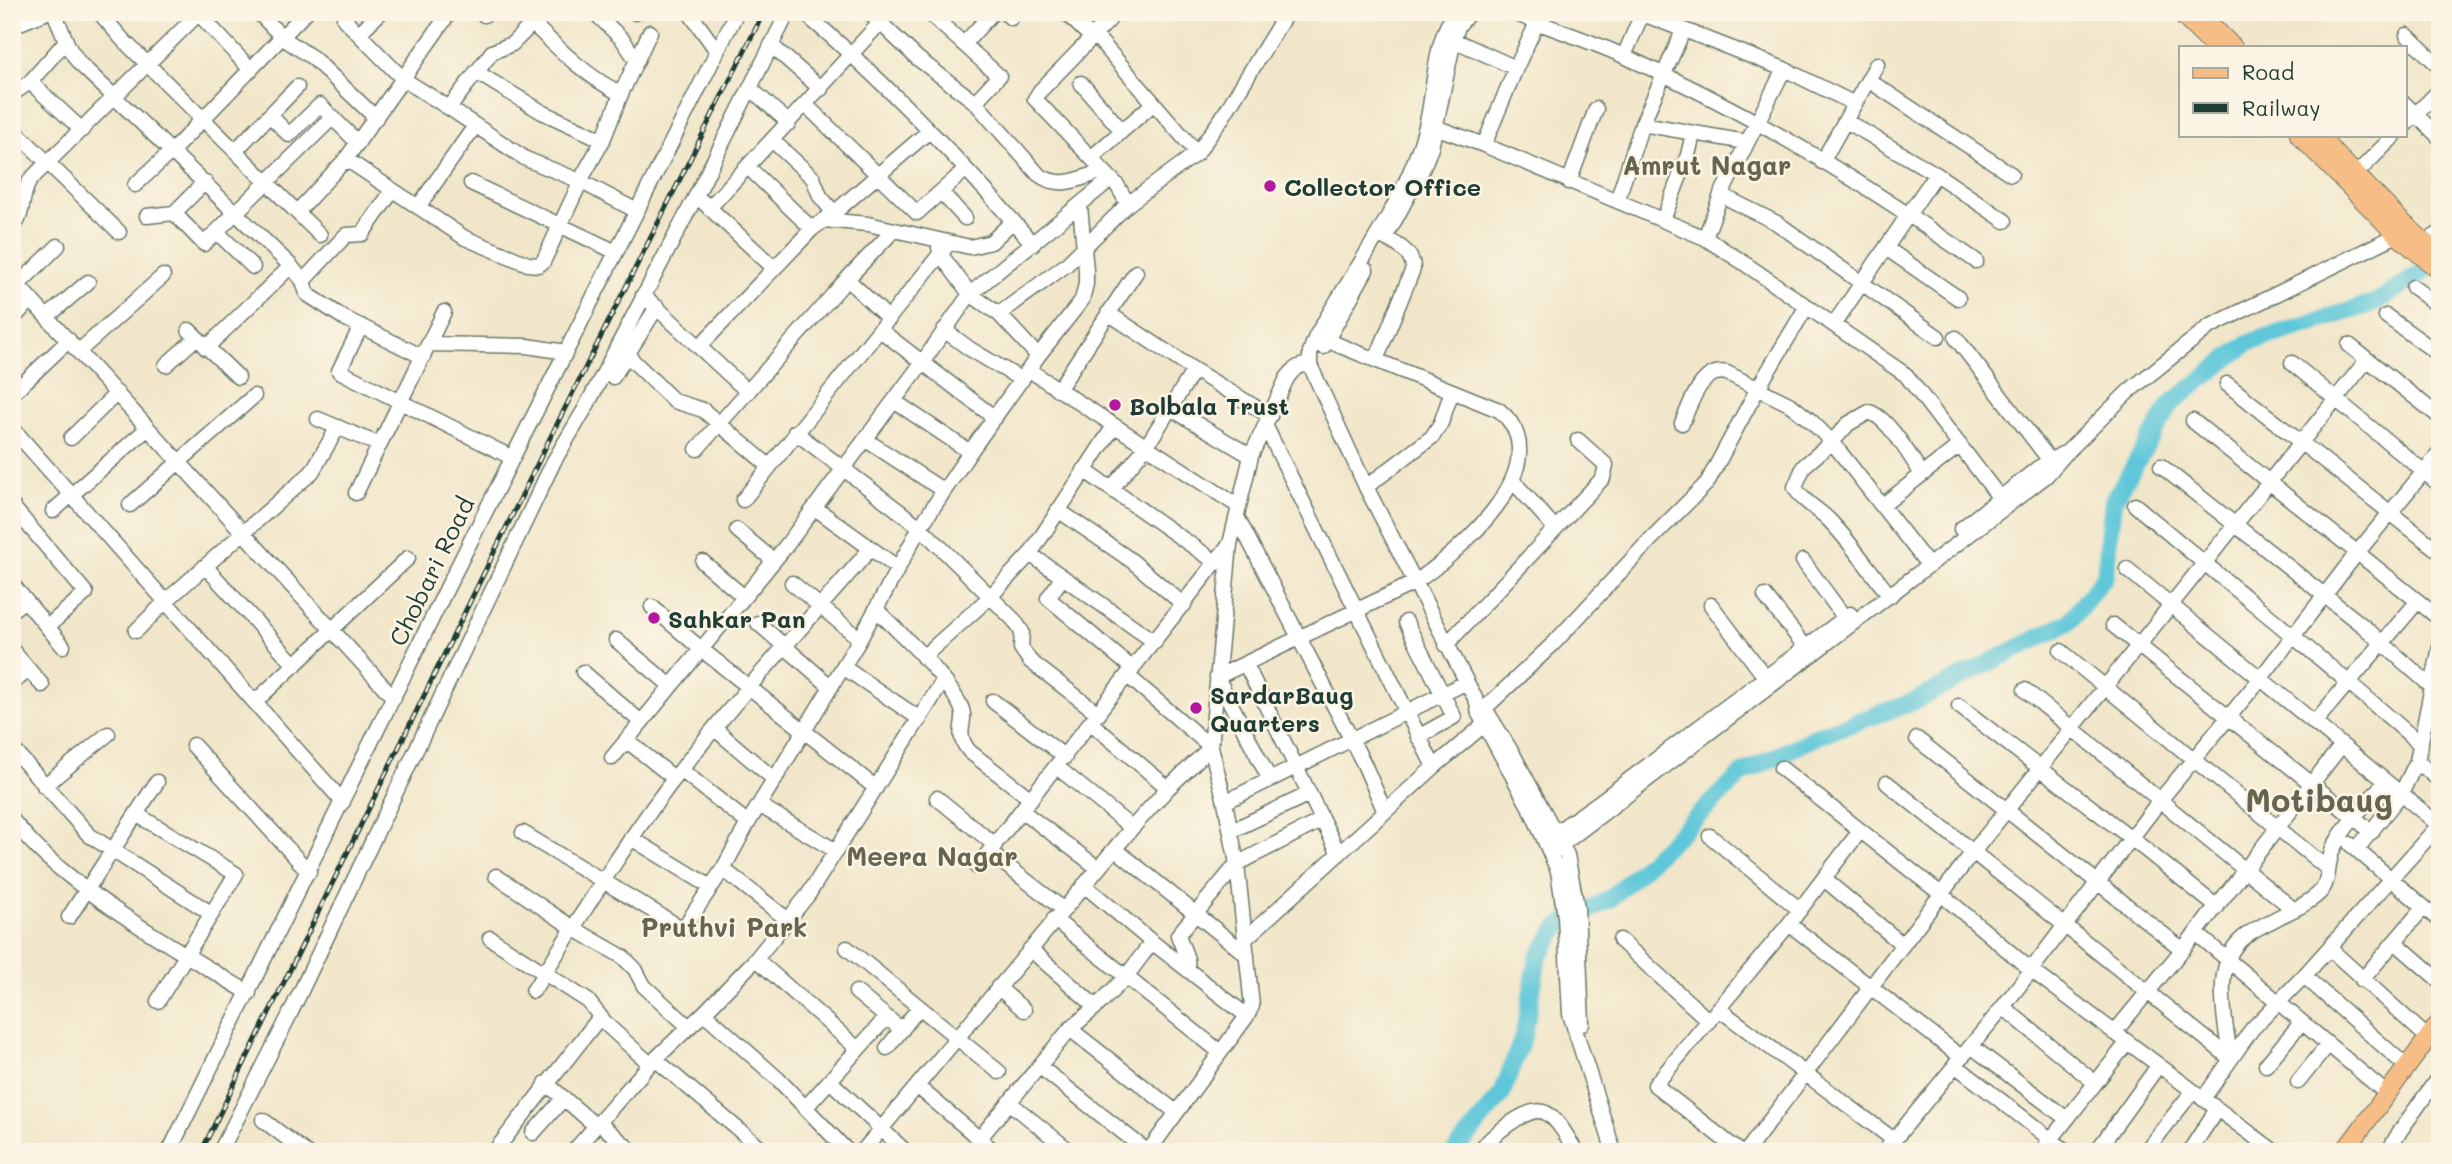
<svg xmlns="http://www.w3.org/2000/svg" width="2452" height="1164" font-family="Mali,sans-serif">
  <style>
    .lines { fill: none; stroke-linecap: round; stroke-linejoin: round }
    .river { stroke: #5ec7d9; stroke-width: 18 }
    .minor-casing { stroke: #687868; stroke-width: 17 }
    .major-casing { stroke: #687868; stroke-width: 20 }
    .minor { stroke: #fff; stroke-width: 14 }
    .major { stroke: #f6be86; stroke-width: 18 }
    .rail-casing { stroke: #1f3d34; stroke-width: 5 }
    .rail { stroke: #fcf5e5; stroke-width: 2.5; stroke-dasharray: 8; stroke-linecap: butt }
    .poi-dot { fill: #b5179e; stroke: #fcf5e5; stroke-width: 2.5 }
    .labels { text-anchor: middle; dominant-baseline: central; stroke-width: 5; stroke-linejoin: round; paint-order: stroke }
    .poi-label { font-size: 24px; font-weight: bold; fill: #1f3d34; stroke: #fcf5e5; text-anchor: start }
    .street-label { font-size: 24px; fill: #1f3d34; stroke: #fcf5e5 }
    .neighbourhood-label { font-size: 26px; font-weight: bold; fill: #656551; stroke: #fcf5e5 }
    .district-label { font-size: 32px; font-weight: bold; fill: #656551; stroke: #fcf5e5 }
  </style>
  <rect width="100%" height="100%" fill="#fcf5e5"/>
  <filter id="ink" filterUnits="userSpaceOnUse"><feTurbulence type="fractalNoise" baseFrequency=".0143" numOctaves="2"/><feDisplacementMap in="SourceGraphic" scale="14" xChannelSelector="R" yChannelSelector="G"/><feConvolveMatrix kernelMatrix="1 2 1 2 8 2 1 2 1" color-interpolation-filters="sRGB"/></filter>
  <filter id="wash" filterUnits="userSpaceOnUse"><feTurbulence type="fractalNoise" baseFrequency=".00686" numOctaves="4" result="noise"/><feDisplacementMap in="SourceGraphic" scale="28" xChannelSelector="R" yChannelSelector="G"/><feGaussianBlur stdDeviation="1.57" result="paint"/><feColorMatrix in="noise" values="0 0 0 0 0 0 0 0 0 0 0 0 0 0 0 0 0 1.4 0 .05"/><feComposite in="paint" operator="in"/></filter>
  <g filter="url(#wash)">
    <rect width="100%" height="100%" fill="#f1e6c9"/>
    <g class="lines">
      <!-- river -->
      <path class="river" d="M1455,1152l47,-58 22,-60 14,-77 21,-31 51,-27 133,-126 76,-38 94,-33 156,-80 36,-46 8,-75 59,-98 76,-60 127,-40 65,-42"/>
    </g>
  </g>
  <g filter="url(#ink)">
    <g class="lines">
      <!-- minor casing -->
      <g class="minor-casing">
        <path id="minor" d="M54,12l15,36 10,15 212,203 12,15 4,13 37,24 79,39
          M99,12l24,28 197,195
          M258,12l25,26 30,20 63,60
          M594,12l29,28 14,21
          M689,12l28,39
          M803,12c82,69 160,151 230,232
          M869,12l48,46 58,44 63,72c21,16 42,5 64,-3
          M928,12l71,64 -24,26
          M1004,12l7,6
          M1065,12l26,25
          M1111,12l-2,8 -69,71 -5,8 82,86 11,19
          M1456,12c-23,27 -21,81 -30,114 -19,75 -72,143 -110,210l-6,16v13l56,122 111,215 2,12 54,100 25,57 7,46 5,97 44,138
          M1512,12c37,16 77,28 114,45 121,54 242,128 350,204
          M1638,12l146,57 71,35
          M635,13l2,-1
          M199,14l52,56
          M484,15l2,-3
          M344,19l59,60 46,29 77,51 54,22 57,30
          M533,24c28,27 53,52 88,70
          M12,26l35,-14
          M359,33l22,-21
          M1094,34l103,119
          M2407,35l33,32
          M1447,37l69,31
          M964,44l29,-32
          M771,45l50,44
          M1624,56l18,-42
          M476,72l66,40 61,28
          M1868,80l143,94
          M30,82l52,48
          M1081,83l41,48
          M750,88l39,35
          M12,94l18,-12 36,-41
          M2405,104l35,34
          M806,105l111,108 48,-43
          M449,108l43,-56 20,-8 32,-32
          M270,115l19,20 31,-30 38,38
          M1846,121l90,53 69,47
          M1427,124l57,21 221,93 36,23 165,114 100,131
          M1642,124l104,18
          M2405,125l35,-35
          M12,128l107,104
          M773,141l40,37 7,18 14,17
          M1484,145l32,-77 26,-56
          M236,150l61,-63
          M1091,158l63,-55
          M346,159l119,79 63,26 10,1 5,-3 41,-88 19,-34 18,-46 29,-62
          M1822,162l55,-98
          M748,167l64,62
          M2355,175l40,-40
          M1569,182l27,-73
          M471,183l145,69
          M135,185l37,-34 134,-139
          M941,192l24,26
          M1721,195l56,28 161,114
          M702,201l72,67
          M1617,201l25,-77 41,-93
          M418,207l57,-81
          M709,208l181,-196
          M297,212l49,-53 104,-147
          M174,213l31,-31
          M147,216l27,-3 30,31 129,-127
          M824,220l44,4 102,23 21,-5 22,-21
          M1663,220l25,-65 5,-21
          M12,228c14,-14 7,-33 19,-49l169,-167
          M1389,231l33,-61 9,-22 23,-109 4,-13 12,-14
          M218,233l35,34
          M1705,238l16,-43 63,-126
          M2417,247l23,-14
          M939,248l5,11 26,35 29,20 39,42
          M1886,248l72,50
          M12,279l382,419
          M847,279l42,40
          M303,281l43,-46 16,-1 31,-44
          M18,285l40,-39
          M2413,287l27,20
          M643,295l105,97
          M1108,313l86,57 76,46
          M999,314l67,-49 62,-61 69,-51 25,-35 65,-106
          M48,316l40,-34
          M2386,316l54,39
          M12,320l19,-21
          M1834,324l102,-150
          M361,326l-22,45 174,87
          M189,330l49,47
          M880,330l115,88
          M944,330l26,19 52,31
          M1956,338l98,128
          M429,344l98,2 39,6
          M2349,345l91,72
          M699,347l113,-118 22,-16 94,-81
          M1323,347l43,-77
          M206,348l85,-82
          M79,351l84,-75
          M627,355l47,46 29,9 66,56
          M1376,360l37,-91c0,-17 -15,-24 -28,-31
          M2292,363l148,122
          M166,365l30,-27
          M1029,370l209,136
          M613,377l44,-70
          M2227,384l213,168
          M1058,390l78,-118
          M12,394l57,-54
          M894,401l76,51
          M1170,408l81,48
          M318,419l62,26
          M2193,421l247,198
          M1682,423c8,-17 19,-57 45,-50l64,32 20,16 21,21 97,124
          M1265,425l169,342
          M12,428l331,374
          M795,432l125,95 94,93 8,12 -1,16 9,13 69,53
          M71,438l46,-45
          M866,440l78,51
          M697,449l150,-170 46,-48
          M2161,466l202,160 77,68
          M1084,470l133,93
          M1512,480l43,48
          M1366,487l66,-50 9,-14 11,-32
          M1111,489l35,-42 48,-77
          M356,493l88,-181
          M743,500l206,-257
          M130,505l124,-109
          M1883,505l77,-60
          M2135,505c95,81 193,157 286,240
          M12,506l74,87 -39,34
          M815,508l83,60
          M1058,510l74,51 52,44
          M53,511l95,-83
          M1237,517l127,247 21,48
          M1961,529l77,-61 24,-14
          M737,530l37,31
          M1030,554l125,88
          M1803,561l47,64
          M703,562l41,35
          M205,566l90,99
          M2127,569l312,256
          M1063,577l-15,21 85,71
          M792,583l68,56
          M12,584l51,62
          M1765,596l46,58
          M1890,596c-20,-25 -38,-52 -60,-75 -11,-12 -28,-19 -35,-34l9,-21 28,-24 16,-18 21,-12c19,5 42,46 53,62
          M1711,605l60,80
          M652,607l49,42 175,139
          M876,609c28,29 63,58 83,94 12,20 -8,27 11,49l61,47
          M12,610l13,-10
          M1406,622l48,95 -36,20
          M758,623l73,64
          M2113,625l259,207
          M136,631l30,-30 146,-129 26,-45
          M616,640l55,46
          M1446,645l157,-167 3,-13 -28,-25
          M12,650l30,35
          M2061,651l267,218
          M923,657l67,-60 40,-43 84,-128
          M1246,665l93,189
          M843,667l77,52
          M583,672l58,50
          M12,683l17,-13
          M2025,690l268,219
          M993,701l72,56
          M255,702l153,-144
          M1959,706l172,132 86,69
          M1484,707l30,49 53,99 10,52 5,117
          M1479,714l75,-71 98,-105 55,-55 51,-95 49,-82
          M1091,723l77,65
          M2314,723l104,-122
          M715,729l60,51
          M1917,739l266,211
          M626,740l48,38
          M193,745l116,127
          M12,748l77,87 123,79
          M612,758l174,-212 136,-183 48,-69 141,-115
          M2417,761l23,20
          M1057,767l75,61
          M1781,768l160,126 90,76 244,182
          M681,770l67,53
          M1270,780l-53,-103 197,-94c44,-30 149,-119 85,-173l-173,-70
          M1887,783l343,275
          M44,786l64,-52
          M937,798l58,47
          M1225,802l240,-119
          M759,805l77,46
          M1022,811l76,57
          M136,814l100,60 -78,127
          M12,820c12,14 24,28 38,40 58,51 133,93 199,133
          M1231,831l78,-37
          M523,833l160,96 40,-60 25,-46 112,-184 60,-112 50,-75 68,-96 44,-56 4,-16v-14l-6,-64
          M1710,836l90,74
          M631,838l80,49
          M1545,840l53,-37 252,-189
          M2350,844l90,77
          M1115,849l132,106
          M2356,850l45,-56 16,-33 23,-114
          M989,852l74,57
          M1551,853l495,-377 20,-23 63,-62 80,-64 188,-92
          M977,867l252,-322
          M723,869l65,51
          M496,876l77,52 50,29 12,12 9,17 45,41
          M1824,879l79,66
          M1084,885l68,57 95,74
          M69,917l88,-135
          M1054,919l166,133
          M1789,924l172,133
          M2196,933l190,160
          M490,938l98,63 19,24 43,39
          M1245,939l189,-172 51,-43
          M1620,940l89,81
          M2395,942l45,39
          M847,948l152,124
          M2329,948l99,90
          M1030,949l66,58
          M756,959l102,90
          M1188,970l-1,-11 -9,-24 59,-71 85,-44
          M2304,976l102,90
          M2362,980l62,-73
          M998,987l26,23
          M533,991c48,-74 93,-151 148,-221 59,-77 127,-148 190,-222
          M856,992l46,38
          M2003,1007l91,75
          M1719,1009l175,131
          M704,1013l74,66 70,73
          M1070,1029l106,83
          M2114,1033l82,-100 145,-187
          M1971,1046l96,73
          M887,1048l32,-40
          M2230,1058c-4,-37 -20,-94 14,-121 10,-8 22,-13 33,-19 15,-8 34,-15 45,-28 8,-11 5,-28 11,-41 12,-25 34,-46 52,-67
          M655,1059l110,93
          M1955,1065l112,87
          M2266,1065l35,-42
          M1039,1066l109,86 99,-136 5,-10 -15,-142 -12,-62 -14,-55 19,-203 21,-88 36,-78c7,-9 11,-14 23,-13
          M830,1081l76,71
          M2298,1082l29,-36
          M546,1083l50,43
          M918,1087l77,65
          M2203,1099l49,-70 52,-53 136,-152
          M1009,1102l62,50
          M806,1107l80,-89
          M263,1120l42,32
          M599,1123l34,29
          M533,1133l31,-35
          M979,1139l91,-110 26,-22 29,-29 27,-36
          M169,1152l278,-564 290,-576
          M220,1152l69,-136 265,-555 32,-54 110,-211 92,-184
          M494,1152l106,-135
          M573,1152l77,-88 54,-51 52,-54 52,-64 135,-214
          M862,1152l270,-324 36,-40 43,-41 -83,-71
          M1478,1152c11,-13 50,-49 68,-39 13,7 23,27 30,39
          M1740,1152l-85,-67 134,-161 71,-93
          M1746,1152l227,-300 394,-492
          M1884,1152l119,-145 158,-208 99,-120 97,-126 83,-101
          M2041,1152l86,-109
          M2096,1152l62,-86
          M2145,1152l48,-61
          M2189,1152l28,-43
          M2388,1152l12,-21 40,-56"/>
      </g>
      <!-- major casing -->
      <g class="major-casing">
        <path id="major" d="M2179,12l35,35
          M2198,12l35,35
          M2299,135l98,100 43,36
          M2317,135l85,87 38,34
          M2344,1152l96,-130"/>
      </g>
      <!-- minor -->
      <use href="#minor" class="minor"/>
      <!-- major -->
      <use href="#major" class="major"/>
      <!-- rail casing -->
      <g class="rail-casing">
        <path id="rail" d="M201,1152l348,-712 215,-428"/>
      </g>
      <!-- rail -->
      <use href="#rail" class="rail"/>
    </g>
  </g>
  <!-- markers -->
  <g class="poi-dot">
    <circle cx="1270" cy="186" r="7"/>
    <circle cx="1115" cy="405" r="7"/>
    <circle cx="654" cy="618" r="7"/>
    <circle cx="1196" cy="708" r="7"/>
  </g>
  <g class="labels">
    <!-- poi labels -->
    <g class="poi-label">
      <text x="1284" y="186">Collector Office</text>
      <text x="1129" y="405">Bolbala Trust</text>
      <text x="668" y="618">Sahkar Pan</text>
      <text x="1210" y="694">SardarBaug<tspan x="1210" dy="28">Quarters</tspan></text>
    </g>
    <!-- street labels -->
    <g class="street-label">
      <text transform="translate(431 571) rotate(-64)">Chobari Road</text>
    </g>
    <!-- neighbourhood labels -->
    <g class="neighbourhood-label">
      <text x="1707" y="165">Amrut Nagar</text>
      <text x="932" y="856">Meera Nagar</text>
      <text x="724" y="927">Pruthvi Park</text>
    </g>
    <!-- district labels -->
    <g class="district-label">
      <text x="2319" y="799">Motibaug</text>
    </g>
  </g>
  <!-- margin -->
  <rect width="2452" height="1164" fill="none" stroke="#fcf5e5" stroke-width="42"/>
  <!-- legend -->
  <rect x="2179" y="46" width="228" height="91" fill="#fcf5e5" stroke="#a4ab9e" stroke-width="2"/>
  <rect x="2193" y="68" width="35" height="10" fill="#f6be86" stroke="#a4ab9e" stroke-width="2"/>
  <text x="2242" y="80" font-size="21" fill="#1f3d34">Road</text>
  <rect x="2193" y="103" width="35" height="10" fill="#1f3d34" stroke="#a4ab9e" stroke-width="2"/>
  <text x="2242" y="116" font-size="21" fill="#1f3d34">Railway</text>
</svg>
